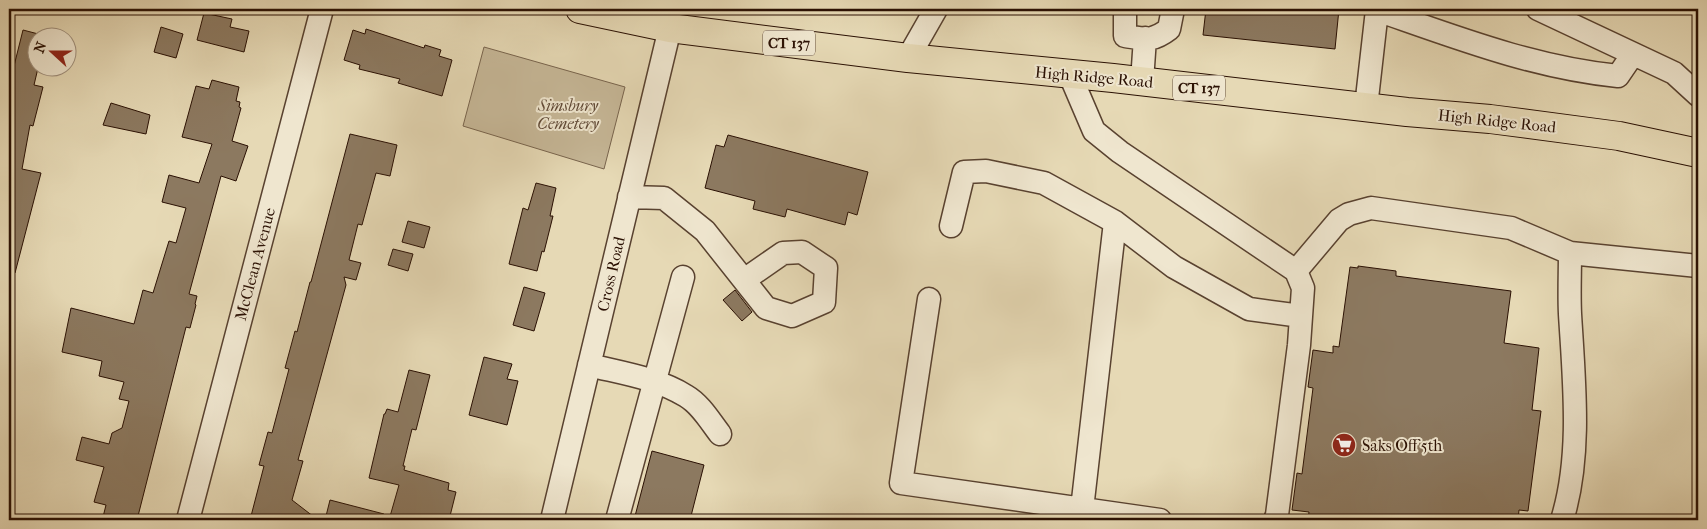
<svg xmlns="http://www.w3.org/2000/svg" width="1707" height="529" font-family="'IM FELL French Canon',serif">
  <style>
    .green { fill: #c6b797; stroke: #78644d }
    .building { fill: #8c7960; stroke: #2a1003 }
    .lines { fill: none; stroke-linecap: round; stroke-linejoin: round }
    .minor-casing { stroke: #594230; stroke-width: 25 }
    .major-casing { stroke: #2a1003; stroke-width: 30 }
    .minor { stroke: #efe6cf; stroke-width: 22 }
    .major { stroke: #e6d9b5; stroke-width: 28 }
    .labels { text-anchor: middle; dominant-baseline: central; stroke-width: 4; stroke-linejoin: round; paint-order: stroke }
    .shield { fill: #efe6cf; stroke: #655040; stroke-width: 1 }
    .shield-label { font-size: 15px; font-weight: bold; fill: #2a1003 }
    .street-label { font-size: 16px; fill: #2a1003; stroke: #efe6cf }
    .park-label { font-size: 16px; font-style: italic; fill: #614a37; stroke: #efe6cf }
    .poi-label { font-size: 16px; fill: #2a1003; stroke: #efe6cf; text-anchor: start }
  </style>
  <rect width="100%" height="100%" fill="#e6d9b5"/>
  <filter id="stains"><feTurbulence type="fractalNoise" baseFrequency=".004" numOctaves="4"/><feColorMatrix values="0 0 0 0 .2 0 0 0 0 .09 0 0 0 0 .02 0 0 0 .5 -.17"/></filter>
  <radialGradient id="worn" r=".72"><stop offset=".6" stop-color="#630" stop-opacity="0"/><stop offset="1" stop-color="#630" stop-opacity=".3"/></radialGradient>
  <!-- green -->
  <path class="green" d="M484,47l141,40 -21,82 -141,-43z"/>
  <!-- building -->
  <path class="building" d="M1206,9h133l-4,40 -132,-14z
    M204,13l28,6 -2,8 19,4 -5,21 -47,-12z
    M161,27l22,7 -7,24 -22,-6z
    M366,29l58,19 1,-3 16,5 -2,6 13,4 -10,36 -44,-13 2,-4 -41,-10 1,-4 -16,-5 9,-30 12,4z
    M23,30l23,6v2h-8v30l-4,17 9,2 -10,39 -3,-1 -8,44 19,4 -26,100 -6,-1v-186z
    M212,80l27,7 -3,14 4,1 -1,5 2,1 -9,33 16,5 -12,35 -15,-5 -32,118 8,2 -2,8 1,1 -6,23 -4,-1 -49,193h-22l-12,-3 3,-12 -12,-3 10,-35 -28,-7 6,-23 27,7 3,-11 10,-5 7,-27 -10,-2 5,-17 -25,-6 3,-15 -40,-9 9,-44 63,16 9,-34 10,3 16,-52 7,2 10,-35 -24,-6 7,-27 30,8 13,-39 -30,-7 14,-51 13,3z
    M111,103l39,12 -4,19 -43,-9z
    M350,134l47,11 -7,31 -14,-3 -14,52 -4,-1 -9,36 12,3 -5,17 -12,-3 2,8 -48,175 5,1 -11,39 26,20h-68l14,-54 -5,-1 9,-33 4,1 17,-64 -4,-1 10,-37 2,1 13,-50h1z
    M728,135l140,37 -11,43 -9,-3 -3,13 -58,-16 -2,8 -32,-8 2,-8 -50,-13 11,-43 8,2z
    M536,183l20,5 -6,28h3l-9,36 -2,-1 -5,20 -28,-7 14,-56 5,2z
    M408,221l22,6 -6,21 -22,-6z
    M393,249l20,5 -5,17 -20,-6z
    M1358,266l38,5v5l115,15 -7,52 35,5 -7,62 9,1 -13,100 -9,-1 -1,10h-210l1,-8 -17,-2 5,-37 5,1 11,-86 -5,-1 5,-37 20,3v-7l6,1 11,-80 8,1z
    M524,287l21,6 -11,38 -21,-6z
    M735,290l17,22 -10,9 -19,-21z
    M484,357l28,7 -5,15 11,2 -11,44 -38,-10z
    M409,370l21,5 -14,55 -4,-1 -9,37h2l-1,4 45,13 -1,7 8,2 -7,28h-60l10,-35 -30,-7 15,-64h1l2,-5 11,3z
    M652,451l52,14 -14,55h-56z
    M330,500l54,14v6h-59z"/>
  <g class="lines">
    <!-- minor casing -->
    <g class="minor-casing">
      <path id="minor" d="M1125,9v27c21,3 27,6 44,-7l4,-20
        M1538,9l136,64 24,22
        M908,58l28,-49
        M1070,75l24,56 26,21 176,119 7,17 -4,57 -22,170 -2,5
        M1142,81l3,-43
        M1366,107l11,-97c78,27 158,58 241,66l15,-22
        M629,197l35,1 41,33 61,77 26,8 32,-14 2,-34 -24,-16 -19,1 -39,27
        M951,226l13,-54 22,-1 58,12 71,39 59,45 75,42 52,7
        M1296,271l43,-51 10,-6 22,-6 140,20 59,25 128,13
        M929,299l-28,184 259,37
        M589,365c32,8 68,13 97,31 14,8 24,25 34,38
        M1082,509l33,-287
        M188,520l134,-511
        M552,520l118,-492
        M617,520l66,-243
        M1562,520c20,-64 12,-139 8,-206 -1,-20 0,-41 0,-61"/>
    </g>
    <!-- major casing -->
    <g class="major-casing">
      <path id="major" d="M580,9l90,19 238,30 205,20 294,34 83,7 129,17 79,17"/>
    </g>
    <!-- minor -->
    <use href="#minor" class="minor"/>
    <!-- major -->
    <use href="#major" class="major"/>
  </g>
  <!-- icons -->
  <defs>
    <g id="supermarket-disc" transform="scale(1.25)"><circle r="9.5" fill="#8f2418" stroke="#efe6cf"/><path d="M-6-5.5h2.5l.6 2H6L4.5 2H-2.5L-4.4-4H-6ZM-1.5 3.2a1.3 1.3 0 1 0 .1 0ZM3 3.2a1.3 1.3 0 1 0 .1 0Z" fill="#fff"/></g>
  </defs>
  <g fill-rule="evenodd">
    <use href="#supermarket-disc" x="1344" y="445"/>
  </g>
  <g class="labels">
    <!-- shield labels -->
    <g class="shield">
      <rect x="763" y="30.5" width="52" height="25" rx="4"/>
      <rect x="1173" y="75.5" width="52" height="25" rx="4"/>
    </g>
    <g class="shield-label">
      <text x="789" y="43">CT 137</text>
      <text x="1199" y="88">CT 137</text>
    </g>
    <!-- street labels -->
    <g class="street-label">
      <text transform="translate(1094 77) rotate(5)">High Ridge Road</text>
      <text transform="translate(1497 121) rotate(6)">High Ridge Road</text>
      <text transform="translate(255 264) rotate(-75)">McClean Avenue</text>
      <text transform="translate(611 274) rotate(-77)">Cross Road</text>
    </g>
    <!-- park labels -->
    <g class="park-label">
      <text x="568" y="105">Simsbury<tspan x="568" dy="18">Cemetery</tspan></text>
    </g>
    <!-- poi labels -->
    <g class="poi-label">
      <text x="1362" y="445">Saks Off 5th</text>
    </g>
  </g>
  <!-- margin -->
  <rect width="1707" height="529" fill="none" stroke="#e6d9b5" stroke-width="30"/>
  <rect x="10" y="10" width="1687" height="509" fill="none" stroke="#2a1003" stroke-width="2.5"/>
  <rect x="15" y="15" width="1677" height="499" fill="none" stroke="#2a1003"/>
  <!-- north arrow -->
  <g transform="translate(52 52) rotate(291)"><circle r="24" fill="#efe6cf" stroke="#a0907d"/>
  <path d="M0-4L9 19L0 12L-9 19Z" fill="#8f2418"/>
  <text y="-8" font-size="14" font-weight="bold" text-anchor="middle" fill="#2a1003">N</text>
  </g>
  <rect width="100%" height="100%" filter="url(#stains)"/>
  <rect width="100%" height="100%" fill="url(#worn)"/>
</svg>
